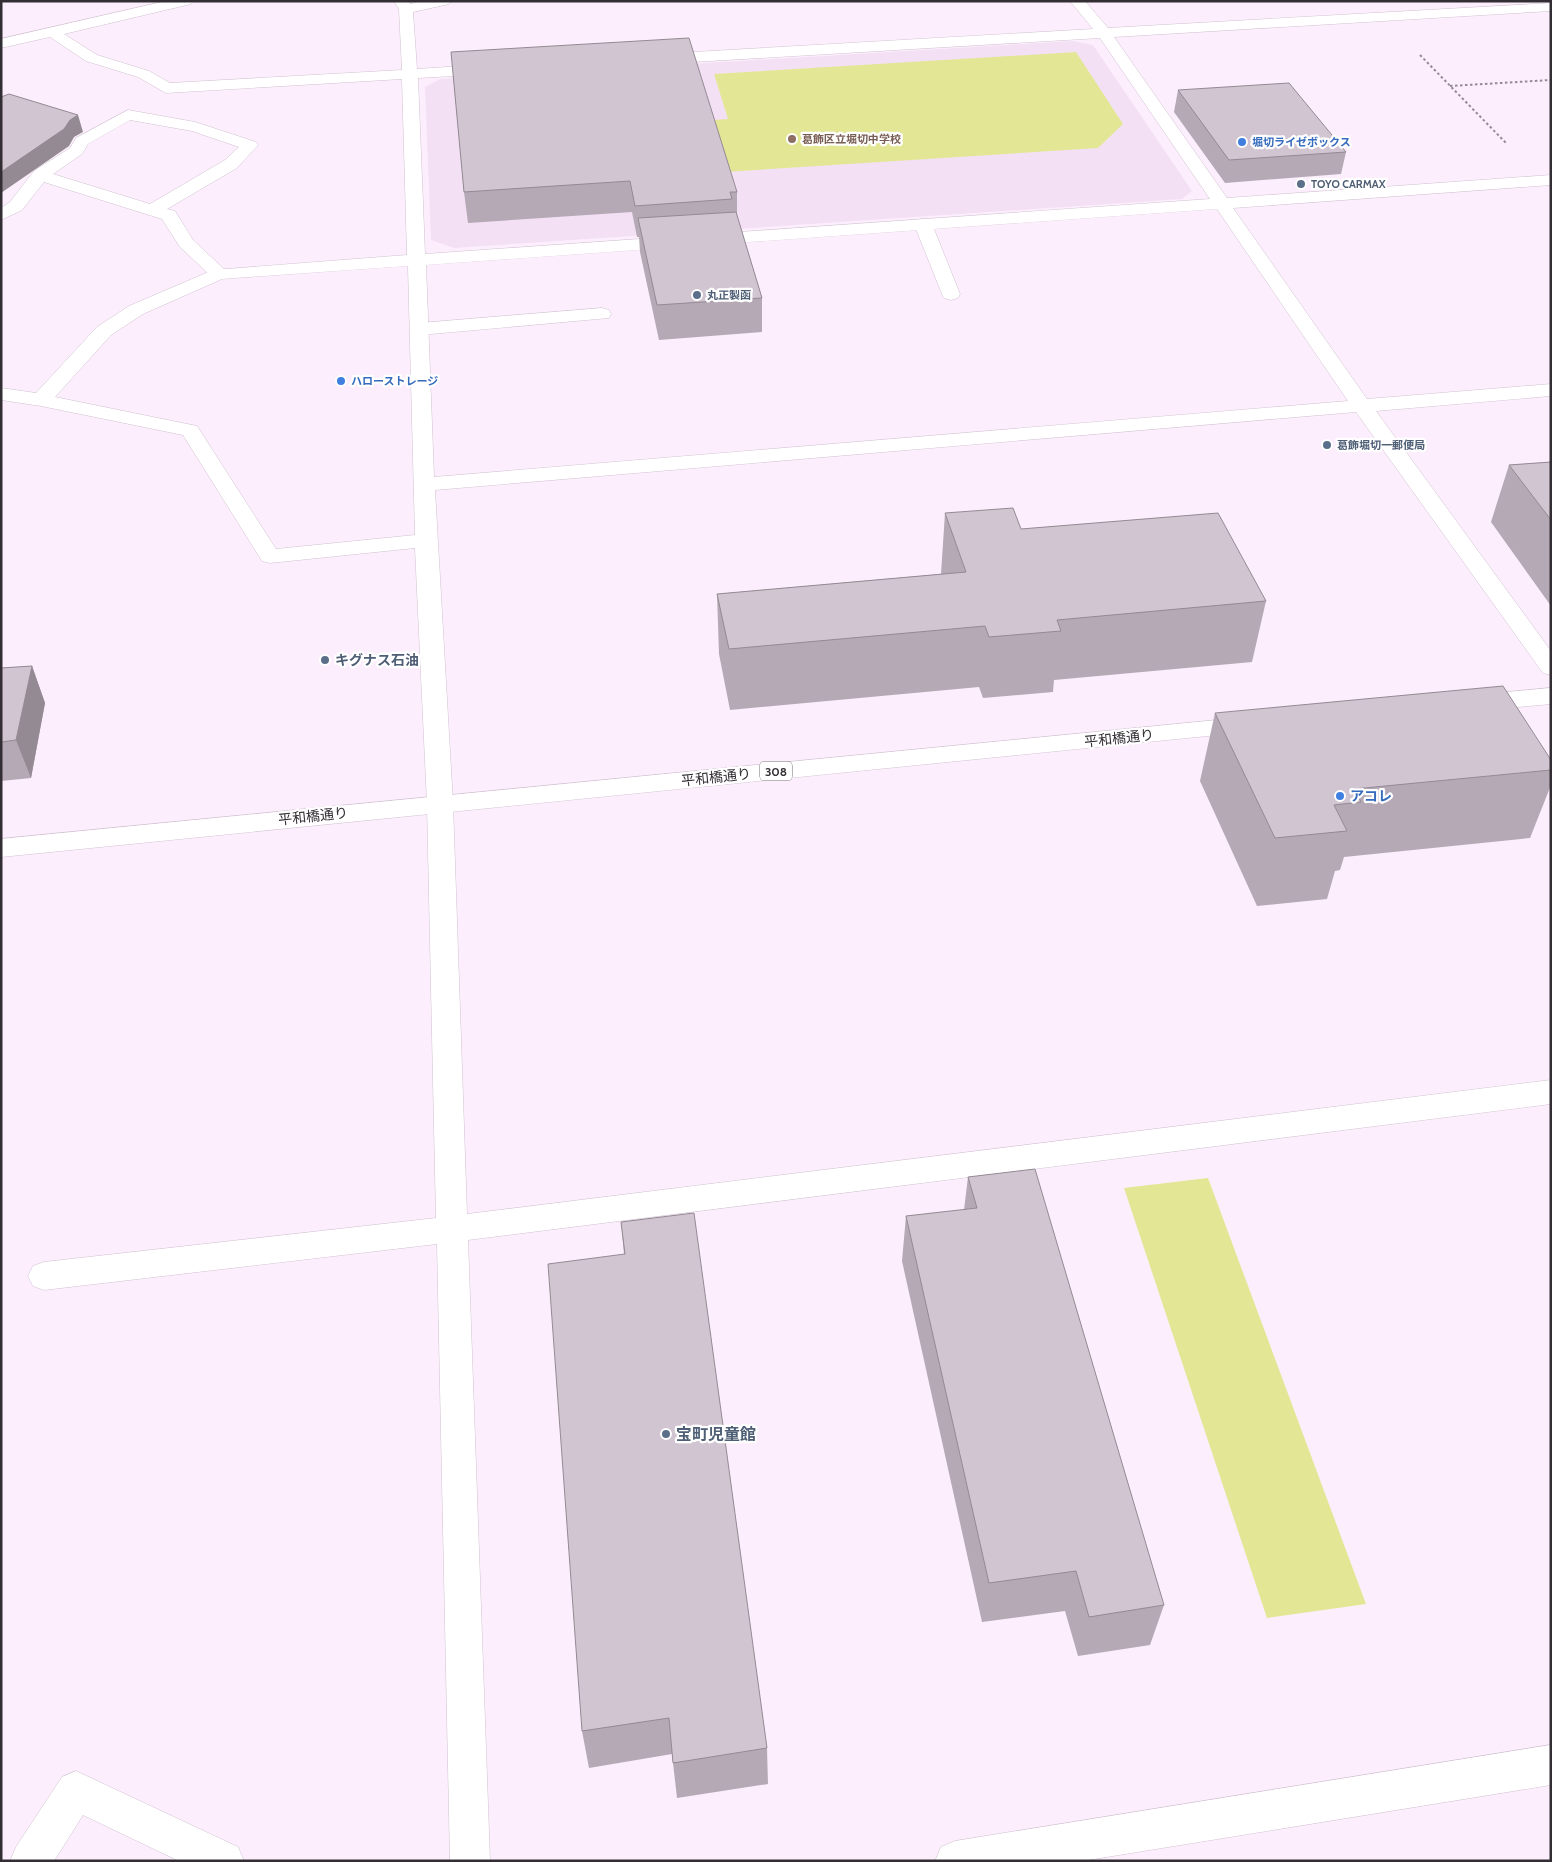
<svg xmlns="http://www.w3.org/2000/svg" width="1552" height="1862" font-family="Cabin,'Noto Sans JP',sans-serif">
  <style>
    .built { fill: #f4e0f4 }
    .green { fill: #e3e795 }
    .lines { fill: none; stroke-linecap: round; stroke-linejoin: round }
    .lane-casing { stroke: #d0c2d0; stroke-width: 1 }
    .street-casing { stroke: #d0c2d0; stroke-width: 1 }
    .primary-casing { stroke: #d0c2d0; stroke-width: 1 }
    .path { stroke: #938a93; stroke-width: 2; stroke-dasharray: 2.5 2.5; stroke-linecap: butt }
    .lane { fill: #fff; fill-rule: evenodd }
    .street { fill: #fff; fill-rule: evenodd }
    .primary { fill: #fff; fill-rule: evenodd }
    .wall { fill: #b5a9b5 }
    .shaded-wall { fill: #938a93 }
    .building { fill: #d2c5d2; stroke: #938a93 }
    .education-dot { fill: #8d6e63; stroke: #fff; stroke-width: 2 }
    .shop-dot { fill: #3f7fe0; stroke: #fff; stroke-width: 2 }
    .service-dot { fill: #5c6f8a; stroke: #fff; stroke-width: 2 }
    .labels { text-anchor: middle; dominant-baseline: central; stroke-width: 4.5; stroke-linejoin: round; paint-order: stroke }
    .far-education-label { font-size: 11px; font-weight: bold; fill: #785e54; stroke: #fff; text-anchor: start }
    .far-shop-label { font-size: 11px; font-weight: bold; fill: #366cbe; stroke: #fff; text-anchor: start }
    .far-service-label { font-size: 11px; font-weight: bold; fill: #4e5e75; stroke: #fff; text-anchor: start }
    .shield { fill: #fff; stroke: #706d70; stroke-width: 1 }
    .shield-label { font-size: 12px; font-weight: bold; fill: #332e33 }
    .service-label { font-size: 14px; font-weight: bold; fill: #4e5e75; stroke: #fff; text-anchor: start }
    .street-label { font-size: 14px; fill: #332e33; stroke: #fff }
    .shop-label { font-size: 14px; font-weight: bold; fill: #366cbe; stroke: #fff; text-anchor: start }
    .near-service-label { font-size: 16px; font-weight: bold; fill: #4e5e75; stroke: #fff; text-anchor: start }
  </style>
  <rect width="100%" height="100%" fill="#fceefc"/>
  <!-- built -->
  <path class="built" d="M1073,41l20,4 99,146 -10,8 -728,49 -23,-8 -6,-153 15,-8z"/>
  <!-- green -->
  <path class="green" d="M1076,52l47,72 -25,24 -513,33 -9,-52 152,-10 -14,-45z
    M1208,1178l158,426 -99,14 -143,-430z"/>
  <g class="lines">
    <!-- lane casing -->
    <g class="lane-casing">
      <path id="lane" d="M128,110l67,12 61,20 2,3 -21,23 -70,41 8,2 18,29 32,30 3,4 -3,4 -6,1 -6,-1 -33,-31 -18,-28 -118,-37 -22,28 -21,10v-12l9,-6 24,-31 36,-23 6,-10zM130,120l62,11 47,16 -14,13 -75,44 -97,-30 29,-20 6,-10z
        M923,219l6,1 3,4 28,70 -2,4 -7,2 -7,-2 -2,-4 -28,-70 3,-4z
        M602,308l7,2 2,4 -2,4 -189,17 -7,-2 -2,-4 2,-4 7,-2z
        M76,1771l162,76 6,14h-65l-96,-46 -29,46h-44l6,-14 46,-70z"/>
    </g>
    <!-- street casing -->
    <g class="street-casing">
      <path id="street" d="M166,1h27l-2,3 -127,30 33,21 52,16 21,12 232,-13 -3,-61 -5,-8h14l2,3 12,-3h29l-2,3 -36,8 4,57 74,-5 5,2 3,3 -3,3 -5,2 -73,4 7,176 785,-55 -110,-161 -441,26 -5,-2 -3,-3 3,-3 5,-2 434,-25 -23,-28h15l23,27 443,-25v8l-437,26 113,161 324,-23v10l-318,23 134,191 184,-15v12l-175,15 175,240v24l-8,-2 -187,-261 -921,78 18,314 14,410 1084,-134v24l-1083,136 22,621h-40l-13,-617 -393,46 -11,-4 -5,-10 5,-10 11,-4 392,-44 -9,-414 -12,-256 -145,15 -8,-2 -79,-126 -142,-29 -40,-6v-12l35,5 61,-66 32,-21 84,-36 194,-15 -5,-176 -236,14 -28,-16 -52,-16 -36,-24 -49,11v-9zM1217,209l131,192 -914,76 -8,-212zM408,266l7,269 -139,14 -79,-123 -142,-29 56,-62 32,-21 79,-35z
        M1551,1745v40l-469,76h-147l6,-14 14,-6z"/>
    </g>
    <!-- primary casing -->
    <g class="primary-casing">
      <path id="primary" d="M1551,688v16l-76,7 -9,-3 -3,-5 3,-5 9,-3z
        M1248,717l9,2 3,6 -3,6 -1256,126v-18z"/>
    </g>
    <!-- path -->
    <path class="path" d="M1420,55l86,88
      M1450,86l101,-6"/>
    <!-- lane -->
    <use href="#lane" class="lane"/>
    <!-- street -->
    <use href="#street" class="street"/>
    <!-- primary -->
    <use href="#primary" class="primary"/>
  </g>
  <!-- wall -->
  <path class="wall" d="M451,52l286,140v23l25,83v34l-103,8 -19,-88 -1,-15h-2l-5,-25 -164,11 -4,-31z
    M1178,90l168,62 -5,22 -116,9 -51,-71z
    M1551,462v144l-60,-84 18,-57z
    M945,513l76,16 245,72 -14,61 -198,18 -1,12 -70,6 -4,-11 -249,23 -11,-56 -2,-60 224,-20z
    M32,666l13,37 -14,75 -30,3v-113z
    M1215,713l336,47v25l-21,53 -186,19 -4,13 -5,1 -8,28 -70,7 -57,-125z
    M968,1177l196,428 -14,40 -72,11 -13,-45 -83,11 -80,-361 4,-45 58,-6z
    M621,1222l146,526 1,36 -91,14 -5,-44 -83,14 -7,-37 42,-477z"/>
  <!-- shaded-wall -->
  <path class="shaded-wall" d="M78,115l5,17 -9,5 -5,9 -68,47v-21l69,-52z
    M32,666l13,37 -14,75 -15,-38z"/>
  <!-- building -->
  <path class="building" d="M689,38l48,154h-7l2,7 -97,7 -5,-25 -166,11 -13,-140z
    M1289,83l57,69 -117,8 -51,-70z
    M9,94l69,21 -8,5 -6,9 -63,43v-75z
    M736,212l26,86 -105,7 -19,-87z
    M1551,462v58l-42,-55z
    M1013,508l8,21 197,-16 48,88 -209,19 4,11 -72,6 -4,-11 -256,23 -12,-55 249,-22 -21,-59z
    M32,666l-16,74 -15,2v-74z
    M1503,686l48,74v10l-197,19 7,13 -27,3 13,26 -72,7 -60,-125z
    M1035,1169l129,436 -75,12 -13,-46 -87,12 -83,-367 71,-8 -9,-31z
    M694,1213l73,535 -94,15 -4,-45 -87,13 -34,-467 77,-10 -4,-32z"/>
  <!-- markers -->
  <circle class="education-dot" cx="792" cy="139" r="5"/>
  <g class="shop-dot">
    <circle cx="1242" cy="142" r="5"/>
    <circle cx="341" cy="381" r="5"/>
    <circle cx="1340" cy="796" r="5"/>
  </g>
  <g class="service-dot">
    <circle cx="1301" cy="184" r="5"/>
    <circle cx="697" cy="295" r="5"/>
    <circle cx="1327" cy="445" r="5"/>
    <circle cx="325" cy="660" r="5"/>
    <circle cx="666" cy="1434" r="5"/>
  </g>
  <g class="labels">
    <!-- far-education labels -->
    <g class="far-education-label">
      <text x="802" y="139">葛飾区立堀切中学校</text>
    </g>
    <!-- far-shop labels -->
    <g class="far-shop-label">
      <text x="1252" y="142">堀切ライゼボックス</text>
      <text x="351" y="381">ハローストレージ</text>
    </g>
    <!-- far-service labels -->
    <g class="far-service-label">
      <text x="1311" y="184">TOYO CARMAX</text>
      <text x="707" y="295">丸正製函</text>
      <text x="1337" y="445">葛飾堀切一郵便局</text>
    </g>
    <!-- shield labels -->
    <rect class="shield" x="760" y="761.5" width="32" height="19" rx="4"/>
    <g class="shield-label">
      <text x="776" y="771">308</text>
    </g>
    <!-- service labels -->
    <g class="service-label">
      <text x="335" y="660">キグナス石油</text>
    </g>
    <!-- street labels -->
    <g class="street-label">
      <text transform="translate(1119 738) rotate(-6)">平和橋通り</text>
      <text transform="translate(716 777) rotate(-6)">平和橋通り</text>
      <text transform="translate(313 816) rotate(-6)">平和橋通り</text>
    </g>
    <!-- shop labels -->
    <g class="shop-label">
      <text x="1350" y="796">アコレ</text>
    </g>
    <!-- near-service labels -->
    <g class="near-service-label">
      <text x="676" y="1434">宝町児童館</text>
    </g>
  </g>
  <!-- border -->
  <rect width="1552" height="1862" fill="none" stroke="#332e33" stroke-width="5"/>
</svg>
